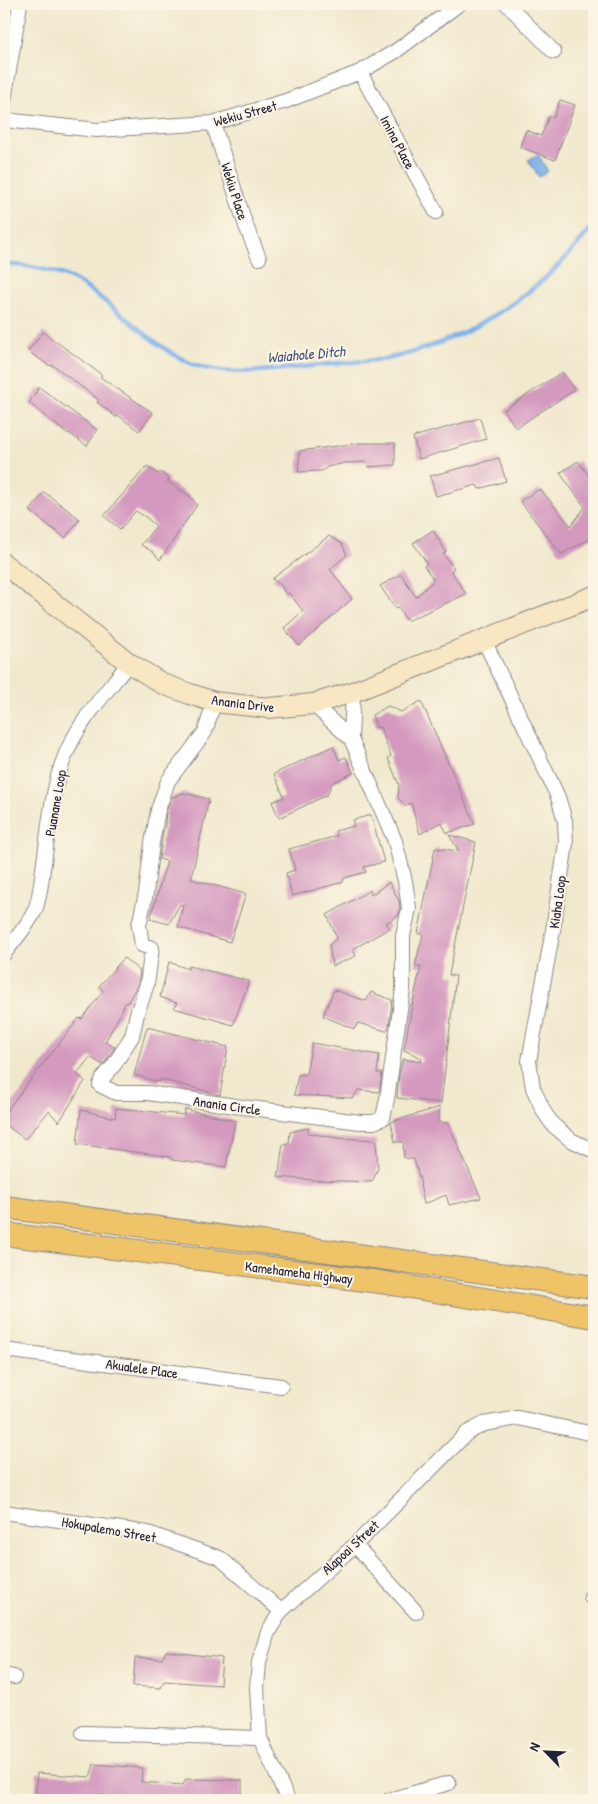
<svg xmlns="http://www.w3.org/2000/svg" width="598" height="1804" font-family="'Patrick Hand',sans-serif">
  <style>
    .water { fill: #7eb0eb; stroke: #506993 }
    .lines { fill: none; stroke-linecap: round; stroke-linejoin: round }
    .stream { stroke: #7eb0eb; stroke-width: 4.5 }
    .building { fill: #d499bf }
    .street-casing { stroke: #8a8684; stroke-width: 16 }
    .secondary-casing { stroke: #8a8684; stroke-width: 22 }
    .primary-casing { stroke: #8a8684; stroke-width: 24 }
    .street { stroke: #fff; stroke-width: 14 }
    .secondary { stroke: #f9e7c3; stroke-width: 20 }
    .primary { stroke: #efc469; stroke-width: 22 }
    .labels { text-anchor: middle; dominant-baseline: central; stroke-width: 4; stroke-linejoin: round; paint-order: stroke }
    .street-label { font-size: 14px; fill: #22223b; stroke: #fcf5e5 }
    .water-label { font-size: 15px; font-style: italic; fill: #425479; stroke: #fcf5e5 }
  </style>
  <rect width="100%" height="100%" fill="#fcf5e5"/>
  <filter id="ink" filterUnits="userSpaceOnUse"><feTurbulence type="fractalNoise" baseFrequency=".02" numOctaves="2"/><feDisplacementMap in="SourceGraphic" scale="10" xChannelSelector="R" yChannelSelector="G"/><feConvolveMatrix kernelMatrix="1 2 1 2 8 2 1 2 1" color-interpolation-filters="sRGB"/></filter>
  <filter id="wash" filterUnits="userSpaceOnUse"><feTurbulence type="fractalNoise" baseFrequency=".0096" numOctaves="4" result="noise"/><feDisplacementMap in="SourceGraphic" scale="20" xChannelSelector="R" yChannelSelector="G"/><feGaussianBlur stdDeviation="1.12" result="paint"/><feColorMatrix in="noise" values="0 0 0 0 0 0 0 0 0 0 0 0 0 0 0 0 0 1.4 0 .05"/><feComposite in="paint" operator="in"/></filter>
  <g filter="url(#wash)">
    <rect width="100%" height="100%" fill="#f1e9ce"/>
    <!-- water -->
    <path class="water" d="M538,154l10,17 -9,6 -11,-17z"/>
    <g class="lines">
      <!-- stream -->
      <path class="stream" d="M4,265c12,-1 21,1 33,3 13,3 28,6 39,13 41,24 71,62 114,82 32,14 69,8 104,5 24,-3 47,-5 71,-7 10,-1 21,-1 30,-4 78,-19 153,-68 199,-134"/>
    </g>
    <g id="blocks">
      <!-- building -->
      <path class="building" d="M560,100l15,5 -20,55 -35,-13 6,-17 15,6 8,-20 5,1z
        M43,332l59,43 -2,2 53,36 -14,18 -20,-15 -3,1 -19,-15 2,-2 -45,-34 -6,-1 -20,-14z
        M562,372l12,18 -58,38 -12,-18z
        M39,387l58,43 -10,16 -18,-13h-3l-37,-30z
        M480,418l6,21 -67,20 -6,-22z
        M360,443h35v22l-27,2 -1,-5 -22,1 -18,4 -5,4 -24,1 2,-21z
        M499,458l7,23 -27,8 -2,-4 -41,11 -6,-20z
        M578,461l16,22v54l-33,17 -41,-53 20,-12 31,37 14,-19 -25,-34z
        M147,466l11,8 2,-2 9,7 -2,2 23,15 7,9 -37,55 -7,-8 -12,-7 15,-19 -9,-8 -11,-7 -16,18 -16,-13z
        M44,492l36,27 -15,19 -35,-27z
        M433,530l13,22 -3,2 11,14 -3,3 15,23 -59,27 -9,-14 -3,1 -15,-22 21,-12 15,23 18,-17 -10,-14 3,-3 -14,-20z
        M329,536l13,8 5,11 -17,14 22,30 -53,47 -15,-18 19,-17 -14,-18 -3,2 -5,-10 -9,-6z
        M421,701l54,123 -28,9 -6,-11 -21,12 -9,-31 -5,3 -8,-8 1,-13 -11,-27 3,-2 -11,-29 -3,1 -5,-13 16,-9 13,6z
        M333,746l6,14 7,-3 7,16 -21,10 -5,12 -48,23 -7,-16 12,-5 -10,-23z
        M183,793l26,6 -18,80 55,15 -16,48 -52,-15 5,-22 -3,-1 -11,20 -19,-5 17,-58 -8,-2 4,-27 3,-10h-1l1,-10 6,-15z
        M371,815l13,47 -20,5 2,5 -22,6 -1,4 -51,14 -6,-23 9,-3 -6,-21 48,-13 -2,-5 19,-5 -1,-6z
        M449,835l27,7 -27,133 7,1 -15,127 -44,-5 2,-24 4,-15 18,3 1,-4 -18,-8 8,-44 9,-40h-6l8,-32h-5l17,-86 24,3z
        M389,882l10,19 1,7 -2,8 -12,7 4,5 -37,21 3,7 -24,10 -3,-21 8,-7 -10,-23 43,-25 1,5z
        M124,958l16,13 -2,13 -10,18 -3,1 -4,10 -16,29 10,5 -12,18 -13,-8 -13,17 8,7 -26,41 -10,-11 -24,28 -21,-15v-10l75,-96 3,1 21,-28 -4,-5z
        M169,962l19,7 1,-3 60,15 -16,44 -59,-17 3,-5 -17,-6z
        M334,990l32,11 5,-9 21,8 -3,27 -3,4 -28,-8 -4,6 -31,-13z
        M147,1027l81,20 -8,48 -60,-16 -1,3 -25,-7z
        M312,1043l67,12 -2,18h5l-3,19 -21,-2 -5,8 -59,-3 4,-20 8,-1z
        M440,1107l-2,15 10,1 33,75 -32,7 -3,-10 -22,9 -4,-19 1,-1 -7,-25 -10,-1 -1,-16h-8l-4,-20z
        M116,1108l68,7 1,-6 50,12 -9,46 -54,-7 -2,-3 -93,-13 4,-34 34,8z
        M308,1128v5l29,5 39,2 2,28 -6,14 -58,-2 -36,-3 5,-33 6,-1 1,-11z
        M166,1651l56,7 -2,27 -56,-4 -3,7 -28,-2 2,-28 27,1z
        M94,1764l48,4 -1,14 42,3 3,-6 56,1v20h-82v-1l-70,-4 -1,5h-54l2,-27 53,4z"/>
    </g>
  </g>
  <g filter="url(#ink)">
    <use href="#blocks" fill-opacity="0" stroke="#8a8684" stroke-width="1"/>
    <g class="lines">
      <!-- street casing -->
      <g class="street-casing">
        <path id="street" d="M507,4l47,48
          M360,72l76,140
          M4,100l16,-96
          M4,120l93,10 116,-7 73,-22 74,-29 36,-21 63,-47
          M213,123l33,103 13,32
          M484,640l74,157 7,24 1,22 -13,87 -24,131 4,27 11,24 9,13 18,15 23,11
          M214,702l-9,30 -37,49 -10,29 -6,33 -6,50 -7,32 3,20 10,3 -5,36 -10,30 -5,22 -18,29 -11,13 -3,7 16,8h32l87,13 125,16h14l9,-4 4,-19 16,-110v-53l6,-28 -4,-27 -10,-40 -44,-102 2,-47
          M313,704l38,35
          M4,954c10,-14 24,-28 31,-44 5,-12 6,-27 8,-41 5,-32 8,-75 19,-105 13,-39 43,-70 67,-101
          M4,1350l277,36
          M4,1512l144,21 72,25 61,53
          M355,1545l61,67
          M591,1597h3
          M4,1675l10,2
          M83,1733l177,5
          M288,1800l-28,-62 -3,-50 2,-26 9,-30 13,-21 74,-66 112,-112 17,-9 34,-6 76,16
          M389,1800l60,-17"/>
      </g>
      <!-- secondary casing -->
      <g class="secondary-casing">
        <path id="secondary" d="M4,564l125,99 34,21 27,10 24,8 55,6 44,-4 40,-12 241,-96"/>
      </g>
      <!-- primary casing -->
      <g class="primary-casing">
        <path id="primary" d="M4,1207l590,80
          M4,1234l376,48 214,35"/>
      </g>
      <!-- street -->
      <use href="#street" class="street"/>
      <!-- secondary -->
      <use href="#secondary" class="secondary"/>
      <!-- primary -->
      <use href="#primary" class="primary"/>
    </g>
  </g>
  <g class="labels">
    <!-- street labels -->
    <g class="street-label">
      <text transform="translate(245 113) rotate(-15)">Wekiu Street</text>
      <text transform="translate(398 142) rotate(62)">Imina Place</text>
      <text transform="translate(235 191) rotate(72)">Wekiu Place</text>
      <text transform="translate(243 703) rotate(7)">Anania Drive</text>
      <text transform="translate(55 803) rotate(-80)">Puanane Loop</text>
      <text transform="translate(557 902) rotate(-82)">Kiaha Loop</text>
      <text transform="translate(227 1105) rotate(8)">Anania Circle</text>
      <text transform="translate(299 1272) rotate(7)">Kamehameha Highway</text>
      <text transform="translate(142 1368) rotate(8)">Akualele Place</text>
      <text transform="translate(109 1529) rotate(10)">Hokupalemo Street</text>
      <text transform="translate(350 1547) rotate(-43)">Alapoai Street</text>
    </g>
    <!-- water labels -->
    <g class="water-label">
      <text transform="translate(306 354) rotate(-5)">Waiahole Ditch</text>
    </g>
  </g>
  <!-- margin -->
  <rect width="598" height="1804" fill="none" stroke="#fcf5e5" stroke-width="20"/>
  <!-- north arrow -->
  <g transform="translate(546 1752) rotate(294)" stroke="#fcf5e5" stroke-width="4" paint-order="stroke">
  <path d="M0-4L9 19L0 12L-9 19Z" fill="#22223b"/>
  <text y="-8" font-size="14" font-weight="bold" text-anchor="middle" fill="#22223b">N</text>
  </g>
</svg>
